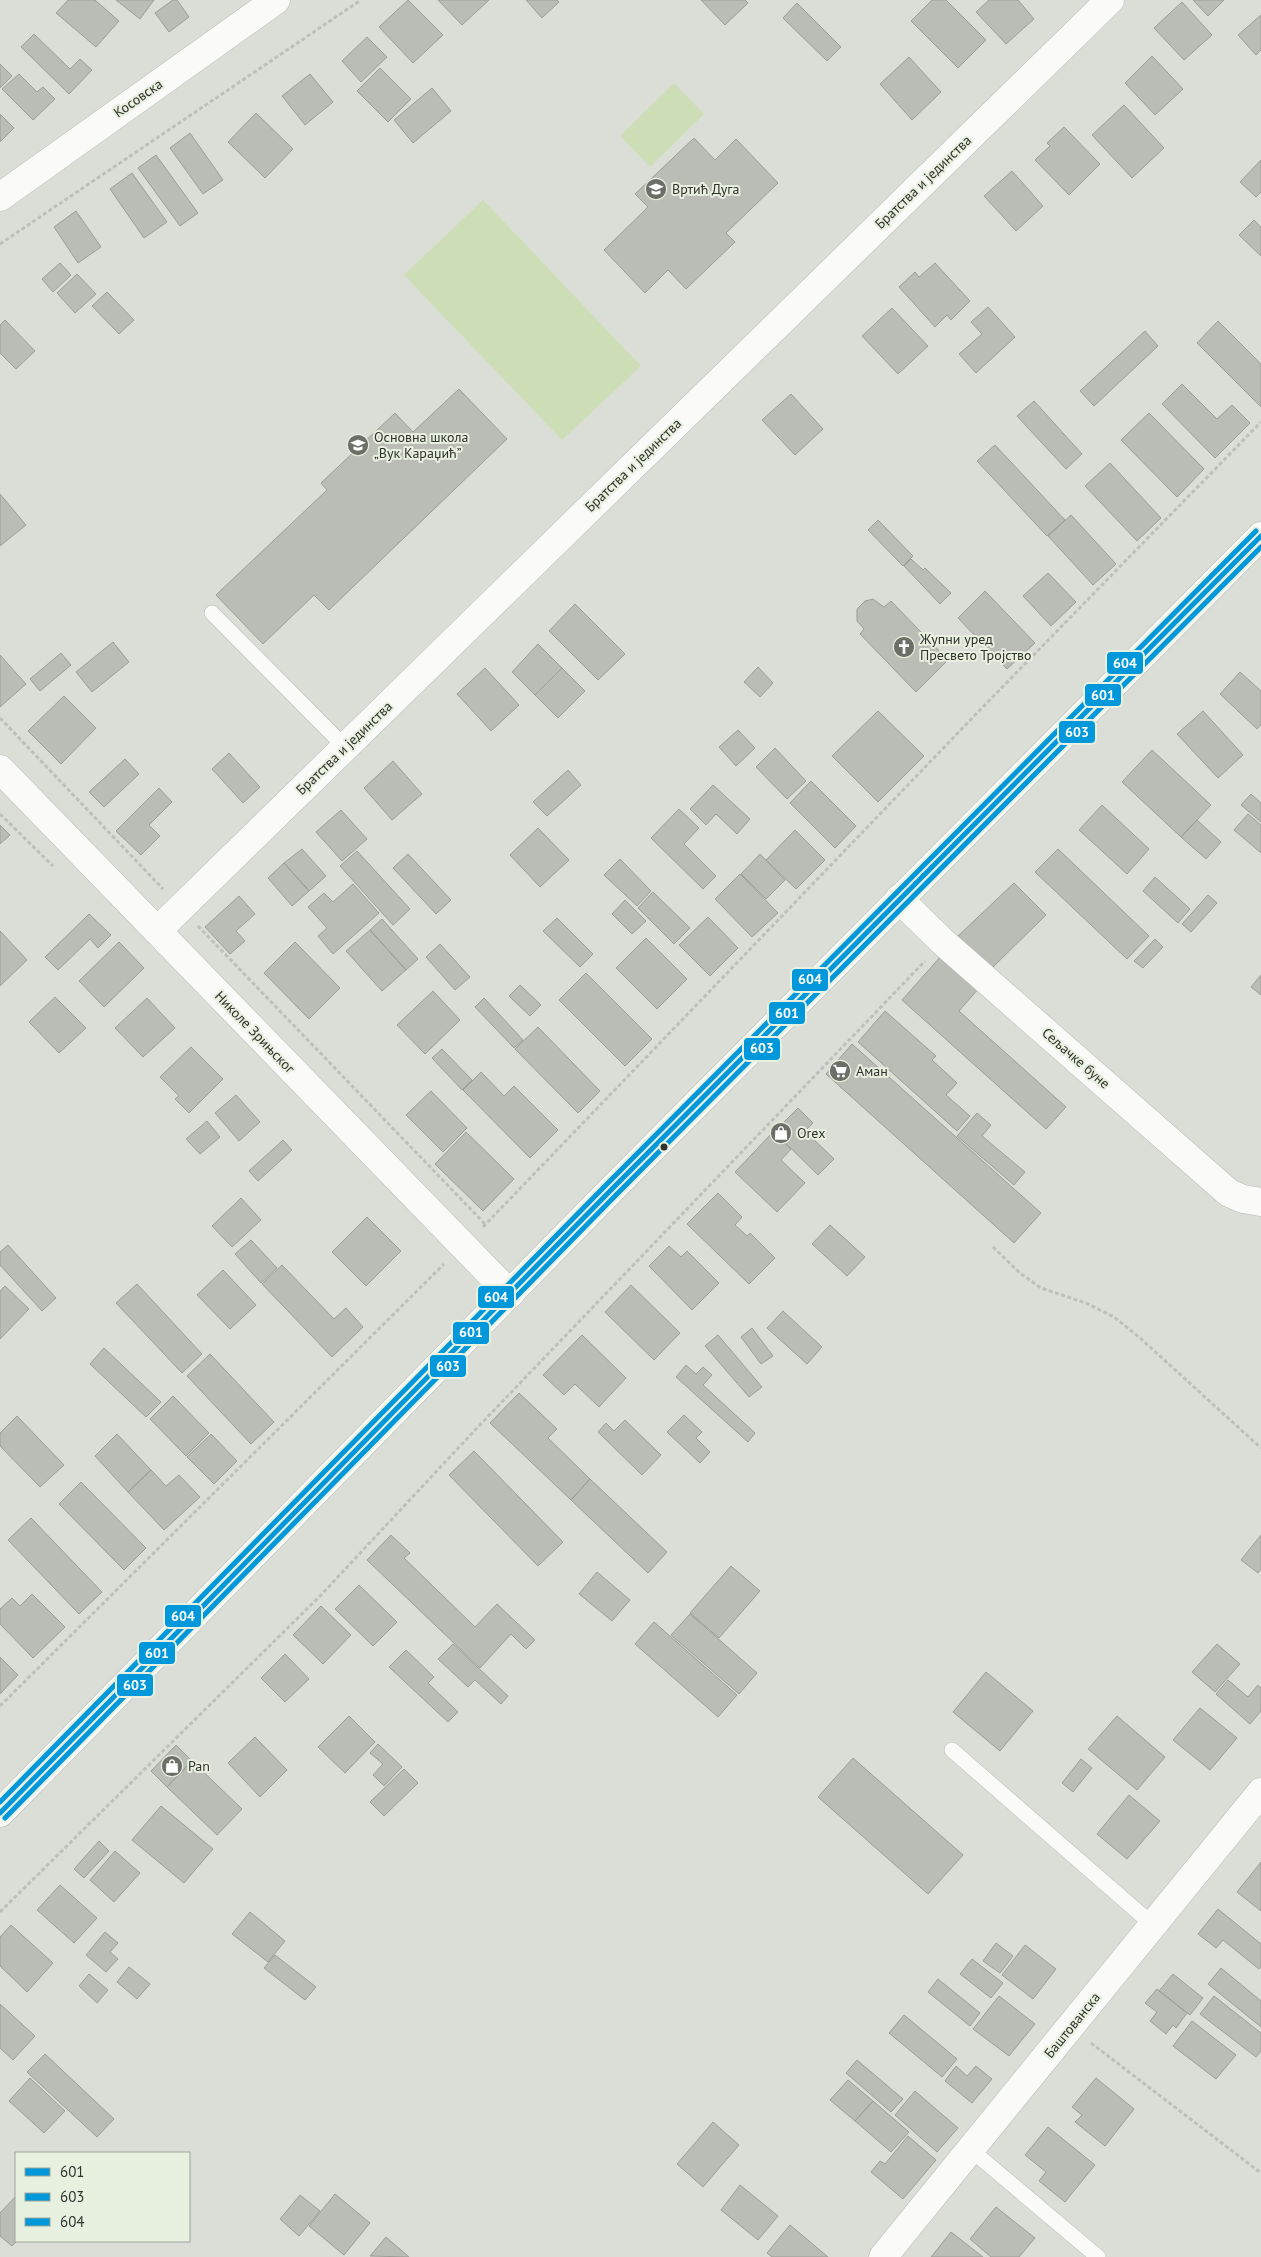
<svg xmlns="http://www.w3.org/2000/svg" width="1261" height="2257" font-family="'PT Sans',sans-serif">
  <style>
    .green { fill: #cddeb7 }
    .building { fill: #babcb6; stroke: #9b9e97 }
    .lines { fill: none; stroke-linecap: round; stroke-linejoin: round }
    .lane-casing { stroke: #b9bcb6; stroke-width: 16 }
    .street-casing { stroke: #b9bcb6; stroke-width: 29 }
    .secondary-casing { stroke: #b9bcb6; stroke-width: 29 }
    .path { stroke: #bebfbc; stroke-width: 3; stroke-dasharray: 4 2.5; stroke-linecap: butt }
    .lane { stroke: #fafaf9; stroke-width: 15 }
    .street { stroke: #fafaf9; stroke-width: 28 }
    .secondary { stroke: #fafaf9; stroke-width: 28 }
    .bus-1-casing { stroke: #e8f0e0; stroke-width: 9 }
    .bus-2-casing { stroke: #e8f0e0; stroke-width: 9 }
    .bus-3-casing { stroke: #e8f0e0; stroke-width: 9 }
    .bus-1 { stroke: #0098da; stroke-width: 5 }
    .bus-2 { stroke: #0098da; stroke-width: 5 }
    .bus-3 { stroke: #0098da; stroke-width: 5 }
    .bus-dot { fill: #30322d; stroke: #e8f0e0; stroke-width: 2 }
    .labels { text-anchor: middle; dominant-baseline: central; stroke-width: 4; stroke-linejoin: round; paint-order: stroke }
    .street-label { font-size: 14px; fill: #30322d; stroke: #e8f0e0 }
    .poi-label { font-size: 14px; fill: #30322d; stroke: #e8f0e0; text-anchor: start }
    .line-badge { stroke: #e8f0e0; stroke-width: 2 }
    .badge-label { font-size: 14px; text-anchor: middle; font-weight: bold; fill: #fff }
  </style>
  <rect width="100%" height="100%" fill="#dbded6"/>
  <!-- green -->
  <path class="green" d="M674,83l30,31 -54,53 -30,-31z
    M483,200l158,166 -79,74 -158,-165z"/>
  <!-- building -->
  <path class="building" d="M68,0h27l24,21 -23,26 -40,-34z
    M116,0h38l-14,19z
    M173,0h4l12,17 -20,15 -14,-19z
    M408,0l35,35 -30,28 -34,-36z
    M438,0h51l-27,25z
    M526,0h31l2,2 -17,16z
    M701,0h44l3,3 -23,22z
    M932,0h14l40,40 -28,28 -47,-47z
    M989,0h29l16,19 -28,25 -30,-32z
    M1193,0h31l-16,16z
    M1182,2l30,33 -28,25 -30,-32z
    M797,3l44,44 -14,14 -44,-43z
    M1261,15v35l-5,5 -18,-20z
    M34,34l36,35 10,-10 12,11 -23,24 -48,-47z
    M367,37l20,20 -26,25 -19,-21z
    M1152,56l31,33 -28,26 -30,-32z
    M909,57l32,35 -29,28 -32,-36z
    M0,64l12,12 -12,12z
    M380,68l31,31 -23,23 -31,-31z
    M19,74l18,18 6,-5 12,12 -22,21 -31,-31z
    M310,74l23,28 -28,23 -23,-29z
    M432,88l19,23 -38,32 -19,-23z
    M1124,105l40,43 -32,30 -40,-43z
    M256,113l37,36 -28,29 -37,-36z
    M0,114l14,14 -14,14z
    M1064,127l36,37 -31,31 -34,-35 15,-14 -3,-3z
    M190,133l33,47 -20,14 -33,-46z
    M694,138l21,22 21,-21 42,44 -52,50 9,9 -49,47 -18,-19 -23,23 -41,-43 44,-43 -13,-13z
    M156,155l42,58 -18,13 -42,-58z
    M1261,160v32l-5,5 -16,-15z
    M1012,171l31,35 -27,25 -32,-35z
    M132,173l35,49 -23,16 -34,-49z
    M76,211l25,36 -23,16 -24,-36z
    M1254,220l7,7v29l-22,-21z
    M60,263l11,12 -18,17 -11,-13z
    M935,263l35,38 -19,19 -4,-5 -12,12 -36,-40 16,-15 4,5z
    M77,274l19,20 -21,19 -18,-20z
    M107,292l27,28 -15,14 -27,-28z
    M988,307l27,30 -39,36 -17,-19 23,-20 -11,-12z
    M892,308l36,38 -30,28 -36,-38z
    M5,320l30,31 -19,18 -16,-16v-28z
    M1218,321l43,43v43l-64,-64z
    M1145,331l13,15 -64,60 -14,-15z
    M1182,384l35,35 15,-14 18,18 -35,35 -53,-54z
    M459,389l48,50 -178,171 -15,-15 -51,49 -47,-49 111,-105 -6,-7 74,-70 18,19z
    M791,394l32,35 -28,26 -33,-35z
    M1034,401l48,53 -16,15 -49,-53z
    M1149,413l55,56 -27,28 -56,-57z
    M995,445l70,75 -18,16 -70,-75z
    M1110,463l51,55 -24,23 -52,-55z
    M0,494l26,31 -26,21z
    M1071,515l45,49 -23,21 -45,-49z
    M878,520l35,36 -10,10 -35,-36z
    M911,559l12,11 2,-2 26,25 -11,11 -36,-38z
    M1048,573l28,29 -25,24 -28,-30z
    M985,591l50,52 -28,26 -49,-51z
    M873,599l11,8 7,-6 57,59 -32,32 -56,-58 4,-5 -7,-8v-12l8,-8z
    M575,604l50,50 -27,26 -49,-49z
    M113,642l16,20 -37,30 -16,-20z
    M538,644l24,24 -27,27 -23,-23z
    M61,653l10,12 -31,26 -10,-12z
    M0,655l26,29 -26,23z
    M758,667l15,16 -13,14 -16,-15z
    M485,668l34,37 -28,26 -34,-37z
    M562,668l23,23 -27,27 -23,-23z
    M1240,672l21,19v34l-4,4 -37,-35z
    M64,696l32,32 -35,36 -33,-33z
    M878,711l46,45 -46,46 -46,-46z
    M1203,711l40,44 -25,23 -41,-44z
    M738,730l17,18 -19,18 -17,-19z
    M775,748l31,33 -19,18 -31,-32z
    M1152,750l59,55 -30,32 -59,-55z
    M229,753l31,34 -17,16 -31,-34z
    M125,759l14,15 -35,33 -15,-15z
    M393,761l29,33 -30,26 -28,-32z
    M568,770l13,15 -34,31 -14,-14z
    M811,781l45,45 -21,22 -45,-45z
    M713,785l37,34 -13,15 -21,-20 -10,11 -16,-16z
    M159,788l13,14 -23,23 11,11 -19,19 -25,-24z
    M1251,794l10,9v19l-20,-17z
    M1102,805l47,44 -22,25 -48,-44z
    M679,809l20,19 -15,16 32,32 -13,13 -52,-51z
    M341,810l26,29 -25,22 -26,-29z
    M1248,814l13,11v28l-27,-23z
    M1197,820l24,22 -15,17 -25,-22z
    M0,825l10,10 -10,9z
    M538,828l31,32 -29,27 -30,-32z
    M795,830l30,30 -29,29 -30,-29z
    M302,849l24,27 -17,15 -25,-28z
    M1058,849l91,87 -22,23 -92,-87z
    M357,851l53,58 -17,16 -53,-59z
    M408,854l43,46 -15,14 -43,-46z
    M760,854l25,26 -19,19 -25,-25z
    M620,859l31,32 -14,15 -33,-31z
    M284,863l25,28 -17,15 -24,-28z
    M740,874l38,39 -26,24 -37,-38z
    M1155,877l35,32 -12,14 -35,-32z
    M1014,883l32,32 -56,55 -32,-34z
    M353,884l26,29 -46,41 -15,-18 9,-8 -19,-21 16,-14 9,9z
    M653,892l37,36 -16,16 -36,-36z
    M1208,895l9,8 -26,29 -9,-8z
    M239,896l16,18 -19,17 9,10 -15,13 -25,-27z
    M625,900l21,21 -14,13 -20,-20z
    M89,914l22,21 -13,13 -8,-9 -32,31 -13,-13z
    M708,917l30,31 -28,28 -31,-31z
    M557,918l36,36 -13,13 -37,-36z
    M382,919l36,40 -12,11 -36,-40z
    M370,930l36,40 -24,21 -36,-40z
    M0,931l27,29 -27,26z
    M646,938l41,41 -30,30 -41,-41z
    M1155,939l8,8 -20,21 -9,-7z
    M119,942l25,26 -40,39 -25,-26z
    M295,942l45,46 -31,31 -45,-46z
    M440,944l30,33 -15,13 -29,-33z
    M942,955l37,33 -20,23 107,96 -20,22 -144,-129z
    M586,973l66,66 -27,27 -66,-66z
    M1261,975v20l-10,-8z
    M520,985l21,20 -11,11 -21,-20z
    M433,991l27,29 -35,34 -28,-29z
    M55,997l31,31 -27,25 -30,-31z
    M147,998l28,30 -32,29 -28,-29z
    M484,998l39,42 -9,8 -39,-41z
    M885,1011l51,45 -4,4 25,23 -11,12 24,21 -13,15 -99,-89z
    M538,1027l62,64 -22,22 -63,-64z
    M852,1044l189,169 -27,30 -188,-169z
    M191,1047l32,32 -34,34 -14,-14 4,-3 -19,-19z
    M442,1049l30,31 -10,10 -30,-32z
    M481,1072l23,24 10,-10 44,44 -28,28 -67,-68z
    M431,1091l36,37 -24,24 -37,-37z
    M236,1095l24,27 -21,19 -24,-28z
    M798,1108l15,15 -8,8 29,28 -16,16 -44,-43z
    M977,1113l14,12 -9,11 43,36 -11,13 -57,-49z
    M207,1121l13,16 -20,17 -14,-15z
    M466,1132l48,47 -31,32 -48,-47z
    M773,1132l18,17 -10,11 24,23 -28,29 -42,-40z
    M283,1140l9,10 -34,31 -9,-10z
    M718,1193l24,24 -7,8 12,11 3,-3 25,25 -26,26 -62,-60z
    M241,1198l20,22 -29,27 -20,-21z
    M367,1217l34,34 -35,35 -34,-34z
    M830,1225l35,32 -18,19 -35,-32z
    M251,1240l26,28 -16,15 -26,-29z
    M8,1245l48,53 -14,13 -42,-46v-13z
    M669,1246l12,11 6,-6 32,32 -27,27 -43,-44z
    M282,1265l52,54 12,-11 17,19 -31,30 -70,-73z
    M223,1270l33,35 -26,24 -33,-34z
    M137,1284l65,70 -20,19 -66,-70z
    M631,1285l49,48 -26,27 -49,-48z
    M5,1286l24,23 -29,30v-48z
    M783,1311l39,36 -15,17 -40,-36z
    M752,1328l21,28 -12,8 -20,-27z
    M582,1335l44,43 -27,29 -24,-23 -11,11 -21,-20z
    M718,1335l44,52 -13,10 -44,-51z
    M104,1348l57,54 -15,15 -56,-53z
    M210,1354l64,68 -23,22 -64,-68z
    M686,1365l10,9 7,-7 9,8 -9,10 52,48 -7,9 -72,-65z
    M519,1393l38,36 -9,9 42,41 -19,21 -81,-77z
    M173,1396l36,37 -23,23 -36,-37z
    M684,1415l18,17 -6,6 14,14 -10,11 -33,-31z
    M17,1416l47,49 -24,22 -40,-41v-13z
    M625,1420l36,35 -19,20 -44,-43 8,-9 8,8z
    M117,1434l34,36 -23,22 -33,-36z
    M211,1434l26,27 -23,23 -27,-27z
    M474,1451l89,91 -25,24 -89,-91z
    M151,1470l15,16 13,-11 21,22 -36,33 -36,-38z
    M590,1479l77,73 -19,21 -77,-73z
    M81,1482l65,66 -22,22 -65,-66z
    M31,1518l71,74 -23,22 -71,-74z
    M391,1535l19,18 -6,5 71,69 22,-23 38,36 -9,9 -15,-15 -31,34 -113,-108z
    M1261,1535v34l-3,4 -17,-13z
    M731,1566l29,25 -41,47 -29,-25z
    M597,1572l33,28 -18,21 -33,-27z
    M359,1585l38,37 -24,24 -38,-37z
    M32,1594l33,33 -32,31 -33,-34v-15l12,-11 8,8z
    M321,1606l30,29 -28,29 -30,-29z
    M690,1614l67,59 -18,21 -68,-59z
    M654,1622l83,73 -19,22 -83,-73z
    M453,1644l55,52 -7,8 -26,-24 -7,7 -30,-28z
    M1217,1644l23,20 -25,28 -23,-20z
    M406,1650l28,27 -6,6 30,29 -10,10 -59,-55z
    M285,1654l24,25 -24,23 -24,-24z
    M0,1657l18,18 -18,19z
    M986,1672l47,39 -33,40 -47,-39z
    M1228,1680l20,17 10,-12 3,3v23l-11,13 -34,-30z
    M1200,1708l37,30 -27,32 -37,-30z
    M349,1716l26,26 -30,31 -27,-26z
    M1117,1716l48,41 -28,33 -49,-41z
    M255,1737l32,33 -27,27 -32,-34z
    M378,1744l24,23 -18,19 -11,-11 10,-11 -13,-11z
    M176,1745l16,16 -25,26 -16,-16z
    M853,1758l110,97 -35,39 -110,-97z
    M1081,1759l11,9 -19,24 -11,-9z
    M192,1761l50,48 -25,26 -50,-48z
    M404,1769l14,14 -34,33 -14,-14z
    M1129,1795l31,26 -33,38 -30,-25z
    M161,1806l52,43 -29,34 -52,-43z
    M99,1841l10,10 -25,27 -10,-9z
    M115,1851l25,22 -26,29 -24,-22z
    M1261,1862v49l-24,-19z
    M60,1885l37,33 -23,25 -37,-33z
    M1218,1909l43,35v22l-2,3 -36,-29 -7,8 -18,-14z
    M250,1912l35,29 -17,21 -36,-28z
    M11,1925l42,38 -26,29 -27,-26v-29z
    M105,1932l13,11 -8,9 8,7 -12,13 -20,-17z
    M996,1943l17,13 -13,17 -17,-12z
    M1025,1945l31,24 -23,30 -31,-24z
    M275,1955l41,32 -11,13 -41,-32z
    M972,1959l31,24 -12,15 -31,-24z
    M129,1967l21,17 -13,15 -20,-17z
    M1221,1968l40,33v26l-53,-43z
    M89,1974l19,16 -11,13 -18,-17z
    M1173,1974l30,24 -13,17 -31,-24z
    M938,1979l42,34 -10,13 -42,-34z
    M1157,1989l30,24 -11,15 -3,-3 -7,9 -16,-13 7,-9 -12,-9z
    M999,1996l36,28 -26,32 -36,-27z
    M1214,1996l47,37v18l-5,6 -56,-43z
    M0,2004l35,32 -22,24 -13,-12z
    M904,2015l53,44 -15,18 -53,-44z
    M1192,2021l44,34 -20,24 -43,-33z
    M45,2054l69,65 -17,18 -70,-65z
    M857,2060l46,39 -12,13 -45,-39z
    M956,2066l11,10 9,-10 16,13 -20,24 -27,-22z
    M30,2078l35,33 -21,22 -35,-32z
    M1096,2078l38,31 -29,37 -30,-24 7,-7 -10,-8z
    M848,2080l25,21 -18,20 -25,-21z
    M915,2091l43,37 -21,24 -42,-37z
    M873,2101l36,31 -18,20 -36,-31z
    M713,2122l26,23 -36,42 -26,-23z
    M1048,2127l47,38 -30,37 -26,-21 7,-9 -21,-17z
    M908,2136l28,24 -33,39 -32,-27 9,-11 5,3z
    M740,2185l38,31 -20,24 -37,-30z
    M335,2194l35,29 -26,32 -35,-29z
    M300,2195l20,16 -21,25 -19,-17z
    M16,2196l1,45 -5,5 -12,-10v-23z
    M996,2207l39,31 -16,19h-28l-21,-18z
    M790,2225l38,32h-56l-5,-4z
    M951,2232l32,25h-52z
    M386,2237l23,20 -39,-1z"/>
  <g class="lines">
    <!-- lane casing -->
    <g class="lane-casing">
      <path id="lane" d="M212,613l133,134
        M952,1750l201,175
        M970,2149l128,108"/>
    </g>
    <!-- street casing -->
    <g class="street-casing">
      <path id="street" d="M0,197l276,-197
        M0,769l510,525
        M899,899l44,43 286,251 14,6 18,3
        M157,931l953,-931
        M883,2257l378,-465"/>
    </g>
    <!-- secondary casing -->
    <g class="secondary-casing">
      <path id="secondary" d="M0,1813l611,-623 650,-654"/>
    </g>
    <!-- path -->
    <path class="path" d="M0,244l361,-244
      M0,718l163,171
      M0,814l53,52
      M198,926l287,298
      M483,1227l496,-516 282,-289
      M993,1247l28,27 20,14 45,15 28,14 25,20 122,111
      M0,1706l444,-442
      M0,1912l321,-317 154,-165 450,-469
      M1091,2043l170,130"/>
    <!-- lane -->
    <use href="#lane" class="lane"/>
    <!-- street -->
    <use href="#street" class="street"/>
    <!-- secondary -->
    <use href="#secondary" class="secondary"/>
    <!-- bus-1 casing -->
    <g class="bus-1-casing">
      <path id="bus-1" d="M0,1813l611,-623 650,-654"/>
    </g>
    <!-- bus-2 casing -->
    <g class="bus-2-casing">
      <path id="bus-2" d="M5,1818l611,-623 645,-648"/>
    </g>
    <!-- bus-3 casing -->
    <g class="bus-3-casing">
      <path id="bus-3" d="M0,1802l606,-617 650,-654"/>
    </g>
    <!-- bus-1 -->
    <use href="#bus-1" class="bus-1"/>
    <!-- bus-2 -->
    <use href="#bus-2" class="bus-2"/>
    <!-- bus-3 -->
    <use href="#bus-3" class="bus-3"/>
  </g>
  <!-- icons -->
  <defs>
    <g id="school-disc" transform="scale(1.125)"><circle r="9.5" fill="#6c6e68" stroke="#e8f0e0"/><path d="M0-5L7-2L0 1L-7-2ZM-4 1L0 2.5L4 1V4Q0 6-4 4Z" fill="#fff"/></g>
    <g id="church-disc" transform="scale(1.125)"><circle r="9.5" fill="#6c6e68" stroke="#e8f0e0"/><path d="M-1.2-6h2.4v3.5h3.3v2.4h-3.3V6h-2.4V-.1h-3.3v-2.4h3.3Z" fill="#fff"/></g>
    <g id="supermarket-disc" transform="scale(1.125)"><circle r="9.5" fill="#6c6e68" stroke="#e8f0e0"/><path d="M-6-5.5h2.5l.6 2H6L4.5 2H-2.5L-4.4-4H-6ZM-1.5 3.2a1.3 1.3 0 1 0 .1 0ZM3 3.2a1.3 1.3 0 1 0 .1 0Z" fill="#fff"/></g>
    <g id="shop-disc" transform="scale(1.125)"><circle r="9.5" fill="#6c6e68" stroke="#e8f0e0"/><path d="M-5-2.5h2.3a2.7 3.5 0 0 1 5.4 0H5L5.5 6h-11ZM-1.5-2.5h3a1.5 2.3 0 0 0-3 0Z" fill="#fff"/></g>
  </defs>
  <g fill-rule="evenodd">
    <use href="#school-disc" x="656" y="189"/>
    <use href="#school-disc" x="358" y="445"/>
    <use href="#church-disc" x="904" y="647"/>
    <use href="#supermarket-disc" x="840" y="1071"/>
    <use href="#shop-disc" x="781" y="1133"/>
    <use href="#shop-disc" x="172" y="1766"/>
  </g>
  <!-- markers -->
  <circle class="bus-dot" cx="664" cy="1147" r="4.5"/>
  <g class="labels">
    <!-- street labels -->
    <g class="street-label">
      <text transform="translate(138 98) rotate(-35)">Косовска</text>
      <text transform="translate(923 182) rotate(-44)">Братства и јединства</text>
      <text transform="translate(633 465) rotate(-44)">Братства и јединства</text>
      <text transform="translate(344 748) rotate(-44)">Братства и јединства</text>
      <text transform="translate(255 1032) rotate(46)">Николе Зрињског</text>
      <text transform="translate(1076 1058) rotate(41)">Сељачке буне</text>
      <text transform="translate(1072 2025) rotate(-51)">Баштованска</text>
    </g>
    <!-- poi labels -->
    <g class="poi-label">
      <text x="672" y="189">Вртић Дуга</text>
      <text x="374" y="437">Основна школа<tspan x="374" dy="16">„Вук Караџић”</tspan></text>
      <text x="920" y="639">Жупни уред<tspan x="920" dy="16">Пресвето Тројство</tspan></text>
      <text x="856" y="1071">Аман</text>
      <text x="797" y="1133">Orex</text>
      <text x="188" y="1766">Pan</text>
    </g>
  </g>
  <g class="line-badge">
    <rect x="1106" y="651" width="38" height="24" rx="5" fill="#0098da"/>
    <rect x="1084" y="683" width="38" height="24" rx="5" fill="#0098da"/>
    <rect x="1058" y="720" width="38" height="24" rx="5" fill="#0098da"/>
    <rect x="791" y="968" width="38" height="24" rx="5" fill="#0098da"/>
    <rect x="768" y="1001" width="38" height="24" rx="5" fill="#0098da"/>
    <rect x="743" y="1037" width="38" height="24" rx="5" fill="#0098da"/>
    <rect x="477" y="1285" width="38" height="24" rx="5" fill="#0098da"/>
    <rect x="452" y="1321" width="38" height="24" rx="5" fill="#0098da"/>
    <rect x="429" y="1354" width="38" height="24" rx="5" fill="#0098da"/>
    <rect x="164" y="1604" width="38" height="24" rx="5" fill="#0098da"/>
    <rect x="138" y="1641" width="38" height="24" rx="5" fill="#0098da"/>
    <rect x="116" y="1673" width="38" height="24" rx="5" fill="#0098da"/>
  </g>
  <g class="badge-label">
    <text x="1125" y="668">604</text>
    <text x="1103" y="700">601</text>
    <text x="1077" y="737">603</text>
    <text x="810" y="984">604</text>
    <text x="787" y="1018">601</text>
    <text x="762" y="1053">603</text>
    <text x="496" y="1302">604</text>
    <text x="471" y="1337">601</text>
    <text x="448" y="1371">603</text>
    <text x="183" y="1621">604</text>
    <text x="157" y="1658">601</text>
    <text x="135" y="1690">603</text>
  </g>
  <!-- legend -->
  <rect x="15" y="2152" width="175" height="90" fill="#e8f0e0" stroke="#9ea498"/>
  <rect x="25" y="2168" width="25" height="8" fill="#0098da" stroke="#9ea498"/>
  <text x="60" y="2177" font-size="15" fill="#30322d">601</text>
  <rect x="25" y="2193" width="25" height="8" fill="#0098da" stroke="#9ea498"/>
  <text x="60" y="2202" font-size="15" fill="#30322d">603</text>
  <rect x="25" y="2218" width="25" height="8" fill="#0098da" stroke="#9ea498"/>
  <text x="60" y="2227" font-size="15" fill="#30322d">604</text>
</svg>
